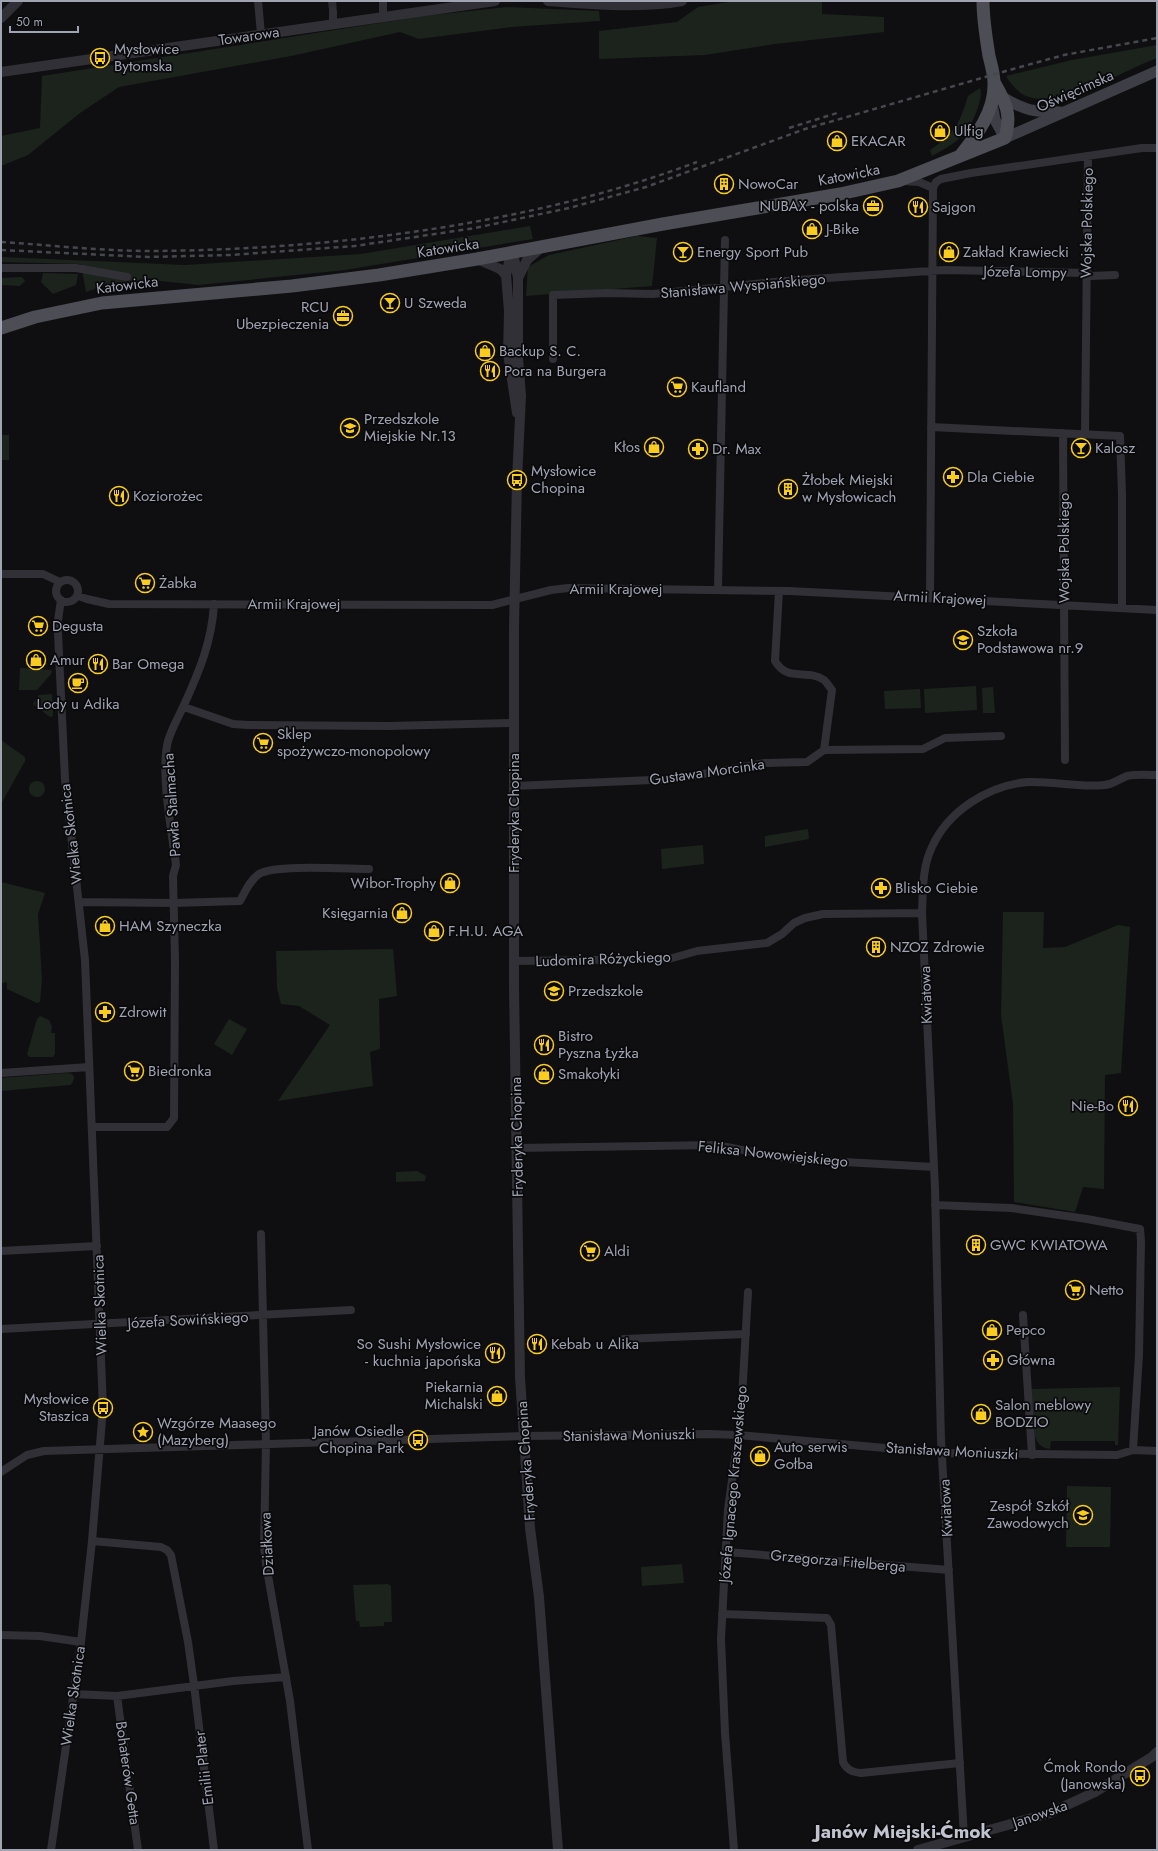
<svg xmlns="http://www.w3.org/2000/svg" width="1158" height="1851" font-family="Jost,sans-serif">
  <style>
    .green { fill: #1c231d }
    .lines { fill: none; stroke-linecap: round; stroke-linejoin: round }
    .minor-tunnel { stroke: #2c2d31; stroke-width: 8; stroke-dasharray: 8 4; stroke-linecap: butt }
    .minor { stroke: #303036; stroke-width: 8 }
    .tertiary { stroke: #303036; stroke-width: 10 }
    .secondary { stroke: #3e3f46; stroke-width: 11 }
    .primary { stroke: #4c4d55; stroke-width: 13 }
    .rail { stroke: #47484f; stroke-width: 2.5; stroke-dasharray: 5 4; stroke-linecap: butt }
    .labels { text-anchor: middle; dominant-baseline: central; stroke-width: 3.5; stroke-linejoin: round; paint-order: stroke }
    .street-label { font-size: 15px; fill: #a0a3b2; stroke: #0a0a0c }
    .poi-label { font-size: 15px; fill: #a0a3b2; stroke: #0a0a0c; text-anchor: start }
    .district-label { font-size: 19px; font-weight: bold; fill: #c1c3ce; stroke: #0a0a0c }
  </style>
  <rect width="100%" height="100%" fill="#0f0f11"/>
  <!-- green -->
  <path class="green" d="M735,1h87v13l62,3v15l-109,12 -70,11 -106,4v-28l78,-9 21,-15z
    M507,7l92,4 1,10 -89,6 -92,12 -19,-7 -109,24 -172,31 -39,26 -52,42 -27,11v-30l39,-8 2,-52 382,-60z
    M1157,45v13c-33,12 -97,52 -131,38 -9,-4 -15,-12 -20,-20l66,-16z
    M980,88c2,7 0,12 -2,19 -8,27 -23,37 -46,49l-2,-6c25,-17 29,-25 38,-54z
    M530,226l3,13 -188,31 -146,15 -39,-4 -51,3 -23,8 -5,-28 -80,-2v-5l184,8 176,-11z
    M637,236l20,2 -5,48 -126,10 2,-29 21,-12z
    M43,273l35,1 -2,11 -23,9 -12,-12z
    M22,277l3,4 -5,5 -19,-1v-7z
    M1,435h8v25h-8z
    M20,668l32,2 -1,4 -14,16h-18z
    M976,686l1,24 -52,3 -1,-24z
    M993,687l2,26h-12l-1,-25z
    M920,689l1,19 -36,1 -1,-18z
    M52,694l1,22 -3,1 -17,-13 6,-9z
    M1,740l24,17v4l-24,43z
    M29 789a8 8 0 1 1 16 0a8 8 0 1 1-16 0Z
    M808,829l1,10 -44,8v-11z
    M703,845l1,19 -42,5 -1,-20z
    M1,882l44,11 -7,21 4,65 -2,23 -3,1 -30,-14v-7l-5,1 -1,2z
    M1003,912h41l-1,36 22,-1 53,-22 12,2 -9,146 -16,2 -1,114 -21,-2 -8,25 -61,-10 -1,-98 -12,-89z
    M393,949l4,47 -18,3 1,50 -10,3 3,34 -95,15 52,-76 -31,-19 -18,-2 -4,-16 -1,-37z
    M40,1016l9,4 3,7 -1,6h4v21l-2,3h-24l-2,-3 10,-35z
    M229,1019l18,10 -15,26 -18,-11z
    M67,1073l5,1 2,3 -1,5 -3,3 -69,6v-13z
    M417,1171l9,5 -1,5 -29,1v-10z
    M1120,1387l-2,58h-3v-4h-64l-1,8c-8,-1 -13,-5 -15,-13l-4,-47z
    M1067,1486l44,1 -1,60h-44z
    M682,1564l2,19 -42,3 -1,-19z
    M388,1584l3,2 1,36h-8v4l-24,1 -1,-6h-3l-3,-36z"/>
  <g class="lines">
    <!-- minor-tunnel -->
    <path class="minor-tunnel" d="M332,1l1,10"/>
    <!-- minor -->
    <path class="minor" d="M258,1l3,33
      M383,17v-16
      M333,24v-13
      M903,181l16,1 14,6
      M933,188l3,-6 5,-3 30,-6 171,-25h15
      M1,268h75l51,9
      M553,359v-64l54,-2 46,1 131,-13 160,-11 143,3 4,3 24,-1
      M931,427l189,9 2,58v114
      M1063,433l2,327
      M1085,434l3,-278
      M1,574h42l17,8
      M56 591a11 11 0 1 1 22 0a11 11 0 1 1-22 0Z
      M718,589l7,-349
      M78,596l9,3 22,5 383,1 59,-15 17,-2 221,3 368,19
      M930,597l3,-409
      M184,707l49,17 15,1 140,1 126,-3
      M824,750l99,-1 22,-11 56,-2
      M514,786l161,-7 90,-16 42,-1 17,-12 8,-60c-3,-3 -5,-8 -8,-10 -18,-12 -36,3 -49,-19l4,-70
      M79,902l95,1 66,-2c5,-9 10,-21 19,-27 16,-10 88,-5 110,-5
      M514,961l155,-2 28,-8 70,-8 15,-9 12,-11 11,-5 18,-4 99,-1
      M1,1073l88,-6
      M92,1127h75l7,-9 1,-157 -2,-85 3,-11c-4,-33 -16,-92 -8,-124 4,-13 10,-23 16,-36 15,-33 28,-64 30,-101
      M517,1148l199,-3 75,14 143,8
      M935,1205l76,3 76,11 53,10 1,12 -2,114 -6,95
      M261,1234l5,209 -2,104 2,17 24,137 18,149
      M1,1251l96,-5
      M1023,1315l9,140
      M1,1329l350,-19
      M624,1339l122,-5
      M1,1472l26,-17 17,-4 480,-15 185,-2 29,1 204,18 175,2 16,-5 24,1
      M92,1541l69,6 6,3 4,5 17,87 6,43 20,165
      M726,1552l223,18
      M722,1614l105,4 4,7 12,137c4,8 9,10 18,11l99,-10
      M1,1635l39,1 41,6
      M74,1694l43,2 116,-15 53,-4
      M117,1696l21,154
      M964,1837l-23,-397 -6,-252 -13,-275c1,-21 0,-46 10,-66 16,-36 57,-62 96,-65 26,-1 51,6 76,3 8,0 15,-6 23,-9 9,-2 20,-1 30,-1
      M51,1850l30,-208 11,-101 11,-133 -18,-448 -20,-181 -7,-146v-13l3,-20
      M734,1850l-9,-117 -4,-94 7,-130 13,-93 7,-124"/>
    <!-- tertiary -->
    <path class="tertiary" d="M548,1c44,3 90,8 134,0
      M1,18l17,-17
      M1,72l494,-71
      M511,253l-5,22 3,36 -1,42 9,60
      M513,253l5,25v80l3,38 -4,84 -3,148v359l6,390 10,151 9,69 19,253
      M477,259l23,10 6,6
      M518,278l9,-18 15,-13
      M918,1850l132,-37 45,-21 57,-35 5,-5"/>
    <!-- secondary -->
    <path class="secondary" d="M1004,98c22,13 30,14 56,14
      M992,103l3,17 10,18 152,-67"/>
    <!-- primary -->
    <path class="primary" d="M960,156c17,-21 35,-45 34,-73 0,-9 -3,-19 -5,-27 -3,-19 -6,-36 -6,-55
      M1,328l34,-11 67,-14 190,-17 87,-11 98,-16 186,-35 177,-30 58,-13 107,-43c7,-24 1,-35 -11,-56"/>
    <!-- rail -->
    <path class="rail" d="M789,128l48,-15
      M1,242c49,3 99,9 149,9 179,-1 379,-26 547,-89
      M1,250l147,7 82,-2 125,-9 120,-18 94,-20 77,-21 159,-58 208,-60 51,-14 93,-17"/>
  </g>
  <!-- icons -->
  <defs>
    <g id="bus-ring" transform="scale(1)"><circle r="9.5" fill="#0a0a0c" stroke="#f9cc1f" stroke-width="1.5"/><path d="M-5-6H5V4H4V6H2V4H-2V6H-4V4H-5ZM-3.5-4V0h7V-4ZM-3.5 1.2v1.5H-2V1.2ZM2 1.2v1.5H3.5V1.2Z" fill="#f9cc1f"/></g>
    <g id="shop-ring" transform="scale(1)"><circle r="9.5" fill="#0a0a0c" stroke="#f9cc1f" stroke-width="1.5"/><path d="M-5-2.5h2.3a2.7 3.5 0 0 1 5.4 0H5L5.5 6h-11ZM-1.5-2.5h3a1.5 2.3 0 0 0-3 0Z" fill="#f9cc1f"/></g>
    <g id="building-ring" transform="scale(1)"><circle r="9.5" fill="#0a0a0c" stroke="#f9cc1f" stroke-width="1.5"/><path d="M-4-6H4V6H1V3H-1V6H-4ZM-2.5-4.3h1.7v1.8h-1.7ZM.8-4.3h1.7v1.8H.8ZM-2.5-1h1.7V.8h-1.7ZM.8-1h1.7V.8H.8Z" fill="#f9cc1f"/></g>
    <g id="office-ring" transform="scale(1)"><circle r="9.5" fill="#0a0a0c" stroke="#f9cc1f" stroke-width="1.5"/><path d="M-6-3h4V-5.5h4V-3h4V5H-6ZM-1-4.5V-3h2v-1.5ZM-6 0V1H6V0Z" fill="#f9cc1f"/></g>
    <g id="restaurant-ring" transform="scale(1)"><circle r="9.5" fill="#0a0a0c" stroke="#f9cc1f" stroke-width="1.5"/><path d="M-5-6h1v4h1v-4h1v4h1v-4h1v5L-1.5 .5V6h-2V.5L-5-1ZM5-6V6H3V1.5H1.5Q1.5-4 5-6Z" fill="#f9cc1f"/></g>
    <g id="bar-ring" transform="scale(1)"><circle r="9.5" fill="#0a0a0c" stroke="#f9cc1f" stroke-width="1.5"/><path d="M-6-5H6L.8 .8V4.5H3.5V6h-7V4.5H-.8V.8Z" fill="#f9cc1f"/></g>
    <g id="supermarket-ring" transform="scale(1)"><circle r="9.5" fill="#0a0a0c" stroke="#f9cc1f" stroke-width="1.5"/><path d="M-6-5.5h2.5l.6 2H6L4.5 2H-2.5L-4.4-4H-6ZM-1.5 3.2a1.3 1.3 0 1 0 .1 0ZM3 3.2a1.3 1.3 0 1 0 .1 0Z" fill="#f9cc1f"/></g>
    <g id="school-ring" transform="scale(1)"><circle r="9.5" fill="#0a0a0c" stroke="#f9cc1f" stroke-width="1.5"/><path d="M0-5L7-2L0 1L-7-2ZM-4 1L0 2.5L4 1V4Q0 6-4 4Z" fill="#f9cc1f"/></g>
    <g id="pharmacy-ring" transform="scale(1)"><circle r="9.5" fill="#0a0a0c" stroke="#f9cc1f" stroke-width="1.5"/><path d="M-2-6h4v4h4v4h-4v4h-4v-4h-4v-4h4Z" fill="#f9cc1f"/></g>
    <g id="cafe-ring" transform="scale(1)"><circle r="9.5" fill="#0a0a0c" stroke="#f9cc1f" stroke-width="1.5"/><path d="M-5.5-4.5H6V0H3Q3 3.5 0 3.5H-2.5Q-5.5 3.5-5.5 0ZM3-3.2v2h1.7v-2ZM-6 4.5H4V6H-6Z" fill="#f9cc1f"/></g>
    <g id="sight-ring" transform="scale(1)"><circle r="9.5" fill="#0a0a0c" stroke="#f9cc1f" stroke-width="1.5"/><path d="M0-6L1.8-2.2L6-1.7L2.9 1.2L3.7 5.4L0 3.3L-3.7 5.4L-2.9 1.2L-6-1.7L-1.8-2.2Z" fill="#f9cc1f"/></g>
  </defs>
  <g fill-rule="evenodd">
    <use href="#bus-ring" x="100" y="58"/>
    <use href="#shop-ring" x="940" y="131"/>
    <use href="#shop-ring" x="837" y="141"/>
    <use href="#building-ring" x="724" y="184"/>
    <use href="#office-ring" x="873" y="206"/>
    <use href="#restaurant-ring" x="918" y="207"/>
    <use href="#shop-ring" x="812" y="229"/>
    <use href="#bar-ring" x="683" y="252"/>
    <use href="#shop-ring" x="949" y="252"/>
    <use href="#bar-ring" x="390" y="303"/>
    <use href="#office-ring" x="343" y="316"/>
    <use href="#shop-ring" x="485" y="351"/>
    <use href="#restaurant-ring" x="490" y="371"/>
    <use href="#supermarket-ring" x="677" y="387"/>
    <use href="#school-ring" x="350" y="428"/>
    <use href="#shop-ring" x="654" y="447"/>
    <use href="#bar-ring" x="1081" y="448"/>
    <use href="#pharmacy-ring" x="698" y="449"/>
    <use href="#pharmacy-ring" x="953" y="477"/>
    <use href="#bus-ring" x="517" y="480"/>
    <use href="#building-ring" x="788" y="489"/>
    <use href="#restaurant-ring" x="119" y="496"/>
    <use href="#supermarket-ring" x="145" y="583"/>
    <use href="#supermarket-ring" x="38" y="626"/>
    <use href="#school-ring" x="963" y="640"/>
    <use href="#shop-ring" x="36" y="660"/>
    <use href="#restaurant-ring" x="98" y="664"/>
    <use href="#cafe-ring" x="78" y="683"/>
    <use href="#supermarket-ring" x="263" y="743"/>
    <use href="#shop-ring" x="450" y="883"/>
    <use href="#pharmacy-ring" x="881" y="888"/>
    <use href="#shop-ring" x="402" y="913"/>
    <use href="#shop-ring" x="105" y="926"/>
    <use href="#shop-ring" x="434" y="931"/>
    <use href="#building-ring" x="876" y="947"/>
    <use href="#school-ring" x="554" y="991"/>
    <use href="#pharmacy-ring" x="105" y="1012"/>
    <use href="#restaurant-ring" x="544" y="1045"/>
    <use href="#supermarket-ring" x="134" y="1071"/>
    <use href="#shop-ring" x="544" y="1074"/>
    <use href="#restaurant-ring" x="1128" y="1106"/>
    <use href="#building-ring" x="976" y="1245"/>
    <use href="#supermarket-ring" x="590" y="1251"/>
    <use href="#supermarket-ring" x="1075" y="1290"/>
    <use href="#shop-ring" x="992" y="1330"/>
    <use href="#restaurant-ring" x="537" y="1344"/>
    <use href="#restaurant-ring" x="495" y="1353"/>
    <use href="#pharmacy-ring" x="993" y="1360"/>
    <use href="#shop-ring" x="497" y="1396"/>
    <use href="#bus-ring" x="103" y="1408"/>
    <use href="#shop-ring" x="981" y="1414"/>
    <use href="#sight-ring" x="143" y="1432"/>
    <use href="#bus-ring" x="418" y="1440"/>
    <use href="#shop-ring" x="760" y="1456"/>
    <use href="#school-ring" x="1083" y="1515"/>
    <use href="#bus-ring" x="1140" y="1776"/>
  </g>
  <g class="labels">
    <!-- street labels -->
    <g class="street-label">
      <text transform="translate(249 36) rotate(-8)">Towarowa</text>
      <text transform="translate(1075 91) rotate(-24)">Oświęcimska</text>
      <text transform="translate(849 175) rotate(-11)">Katowicka</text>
      <text transform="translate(1087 223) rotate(-89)">Wojska Polskiego</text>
      <text transform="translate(448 248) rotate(-9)">Katowicka</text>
      <text transform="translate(1025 272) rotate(1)">Józefa Lompy</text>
      <text transform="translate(127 285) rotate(-7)">Katowicka</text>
      <text transform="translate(743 286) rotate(-5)">Stanisława Wyspiańskiego</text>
      <text transform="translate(1064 548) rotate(-90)">Wojska Polskiego</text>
      <text x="616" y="589">Armii Krajowej</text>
      <text transform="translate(940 598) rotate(3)">Armii Krajowej</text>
      <text x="294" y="604">Armii Krajowej</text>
      <text transform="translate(707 772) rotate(-8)">Gustawa Morcinka</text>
      <text transform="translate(172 805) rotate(-94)">Pawła Stalmacha</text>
      <text transform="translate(514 813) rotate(-90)">Fryderyka Chopina</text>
      <text transform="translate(71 834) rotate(-97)">Wielka Skotnica</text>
      <text transform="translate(603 959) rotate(-2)">Ludomira Różyckiego</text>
      <text transform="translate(926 995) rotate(-92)">Kwiatowa</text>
      <text transform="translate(517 1137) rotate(-91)">Fryderyka Chopina</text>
      <text transform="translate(773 1154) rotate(6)">Feliksa Nowowiejskiego</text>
      <text transform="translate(100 1305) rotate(-92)">Wielka Skotnica</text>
      <text transform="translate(188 1320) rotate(-3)">Józefa Sowińskiego</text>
      <text transform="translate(629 1435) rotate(-1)">Stanisława Moniuszki</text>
      <text transform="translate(952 1451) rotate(3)">Stanisława Moniuszki</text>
      <text transform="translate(526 1461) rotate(-94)">Fryderyka Chopina</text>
      <text transform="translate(733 1484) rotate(-85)">Józefa Ignacego Kraszewskiego</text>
      <text transform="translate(946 1508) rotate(-93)">Kwiatowa</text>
      <text transform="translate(267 1544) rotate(-93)">Działkowa</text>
      <text transform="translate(838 1561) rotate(5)">Grzegorza Fitelberga</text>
      <text transform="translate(73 1696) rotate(-82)">Wielka Skotnica</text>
      <text transform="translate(204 1768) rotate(-97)">Emilii Plater</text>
      <text transform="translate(128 1773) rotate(82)">Bohaterów Getta</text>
      <text transform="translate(1040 1814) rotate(-19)">Janowska</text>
    </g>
    <!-- poi labels -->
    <g class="poi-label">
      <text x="114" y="49">Mysłowice<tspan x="114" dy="17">Bytomska</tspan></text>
      <text x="954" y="131">Ulfig</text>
      <text x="851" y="141">EKACAR</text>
      <text x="738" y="184">NowoCar</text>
      <text x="859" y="206" text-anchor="end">NUBAX - polska</text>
      <text x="932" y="207">Sajgon</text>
      <text x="826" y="229">J-Bike</text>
      <text x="697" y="252">Energy Sport Pub</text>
      <text x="963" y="252">Zakład Krawiecki</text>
      <text x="404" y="303">U Szweda</text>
      <text x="329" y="307" text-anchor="end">RCU<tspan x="329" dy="17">Ubezpieczenia</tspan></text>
      <text x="499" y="351">Backup S. C.</text>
      <text x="504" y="371">Pora na Burgera</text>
      <text x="691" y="387">Kaufland</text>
      <text x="364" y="419">Przedszkole<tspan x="364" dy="17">Miejskie Nr.13</tspan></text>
      <text x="640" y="447" text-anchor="end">Kłos</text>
      <text x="1095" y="448">Kalosz</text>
      <text x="712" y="449">Dr. Max</text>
      <text x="531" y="471">Mysłowice<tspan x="531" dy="17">Chopina</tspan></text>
      <text x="967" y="477">Dla Ciebie</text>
      <text x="802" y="480">Żłobek Miejski<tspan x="802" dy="17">w Mysłowicach</tspan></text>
      <text x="133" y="496">Koziorożec</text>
      <text x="159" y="583">Żabka</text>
      <text x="52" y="626">Degusta</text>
      <text x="977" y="631">Szkoła<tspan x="977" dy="17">Podstawowa nr.9</tspan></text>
      <text x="50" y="660">Amur</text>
      <text x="112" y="664">Bar Omega</text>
      <text x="78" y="704" text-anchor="middle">Lody u Adika</text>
      <text x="277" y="734">Sklep<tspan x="277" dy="17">spożywczo-monopolowy</tspan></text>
      <text x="436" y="883" text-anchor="end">Wibor-Trophy</text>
      <text x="895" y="888">Blisko Ciebie</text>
      <text x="388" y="913" text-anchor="end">Księgarnia</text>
      <text x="119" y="926">HAM Szyneczka</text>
      <text x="448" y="931">F.H.U. AGA</text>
      <text x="890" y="947">NZOZ Zdrowie</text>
      <text x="568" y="991">Przedszkole</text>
      <text x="119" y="1012">Zdrowit</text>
      <text x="558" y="1036">Bistro<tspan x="558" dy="17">Pyszna Łyżka</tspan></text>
      <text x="148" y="1071">Biedronka</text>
      <text x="558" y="1074">Smakołyki</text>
      <text x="1114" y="1106" text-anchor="end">Nie-Bo</text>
      <text x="990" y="1245">GWC KWIATOWA</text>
      <text x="604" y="1251">Aldi</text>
      <text x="1089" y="1290">Netto</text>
      <text x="1006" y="1330">Pepco</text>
      <text x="481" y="1344" text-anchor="end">So Sushi Mysłowice<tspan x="481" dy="17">- kuchnia japońska</tspan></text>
      <text x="551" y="1344">Kebab u Alika</text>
      <text x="1007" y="1360">Główna</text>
      <text x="483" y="1387" text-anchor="end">Piekarnia<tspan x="483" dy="17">Michalski</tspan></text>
      <text x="89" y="1399" text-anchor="end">Mysłowice<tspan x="89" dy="17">Staszica</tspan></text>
      <text x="995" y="1405">Salon meblowy<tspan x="995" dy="17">BODZIO</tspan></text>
      <text x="157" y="1423">Wzgórze Maasego<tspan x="157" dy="17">(Mazyberg)</tspan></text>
      <text x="404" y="1431" text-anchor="end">Janów Osiedle<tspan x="404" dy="17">Chopina Park</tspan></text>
      <text x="774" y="1447">Auto serwis<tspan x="774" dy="17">Gołba</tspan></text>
      <text x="1069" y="1506" text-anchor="end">Zespół Szkół<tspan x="1069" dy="17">Zawodowych</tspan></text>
      <text x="1126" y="1767" text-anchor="end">Ćmok Rondo<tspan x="1126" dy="17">(Janowska)</tspan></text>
    </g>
    <!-- district labels -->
    <g class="district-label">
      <text x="903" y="1831">Janów Miejski-Ćmok</text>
    </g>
  </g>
  <!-- border -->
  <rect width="1158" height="1851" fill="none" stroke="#a0a3b2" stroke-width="4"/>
  <!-- scale -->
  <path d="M10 26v6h68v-6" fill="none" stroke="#a0a3b2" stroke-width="2"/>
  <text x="16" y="26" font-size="12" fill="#a0a3b2" stroke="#0a0a0c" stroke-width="3" paint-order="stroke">50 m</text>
</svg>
